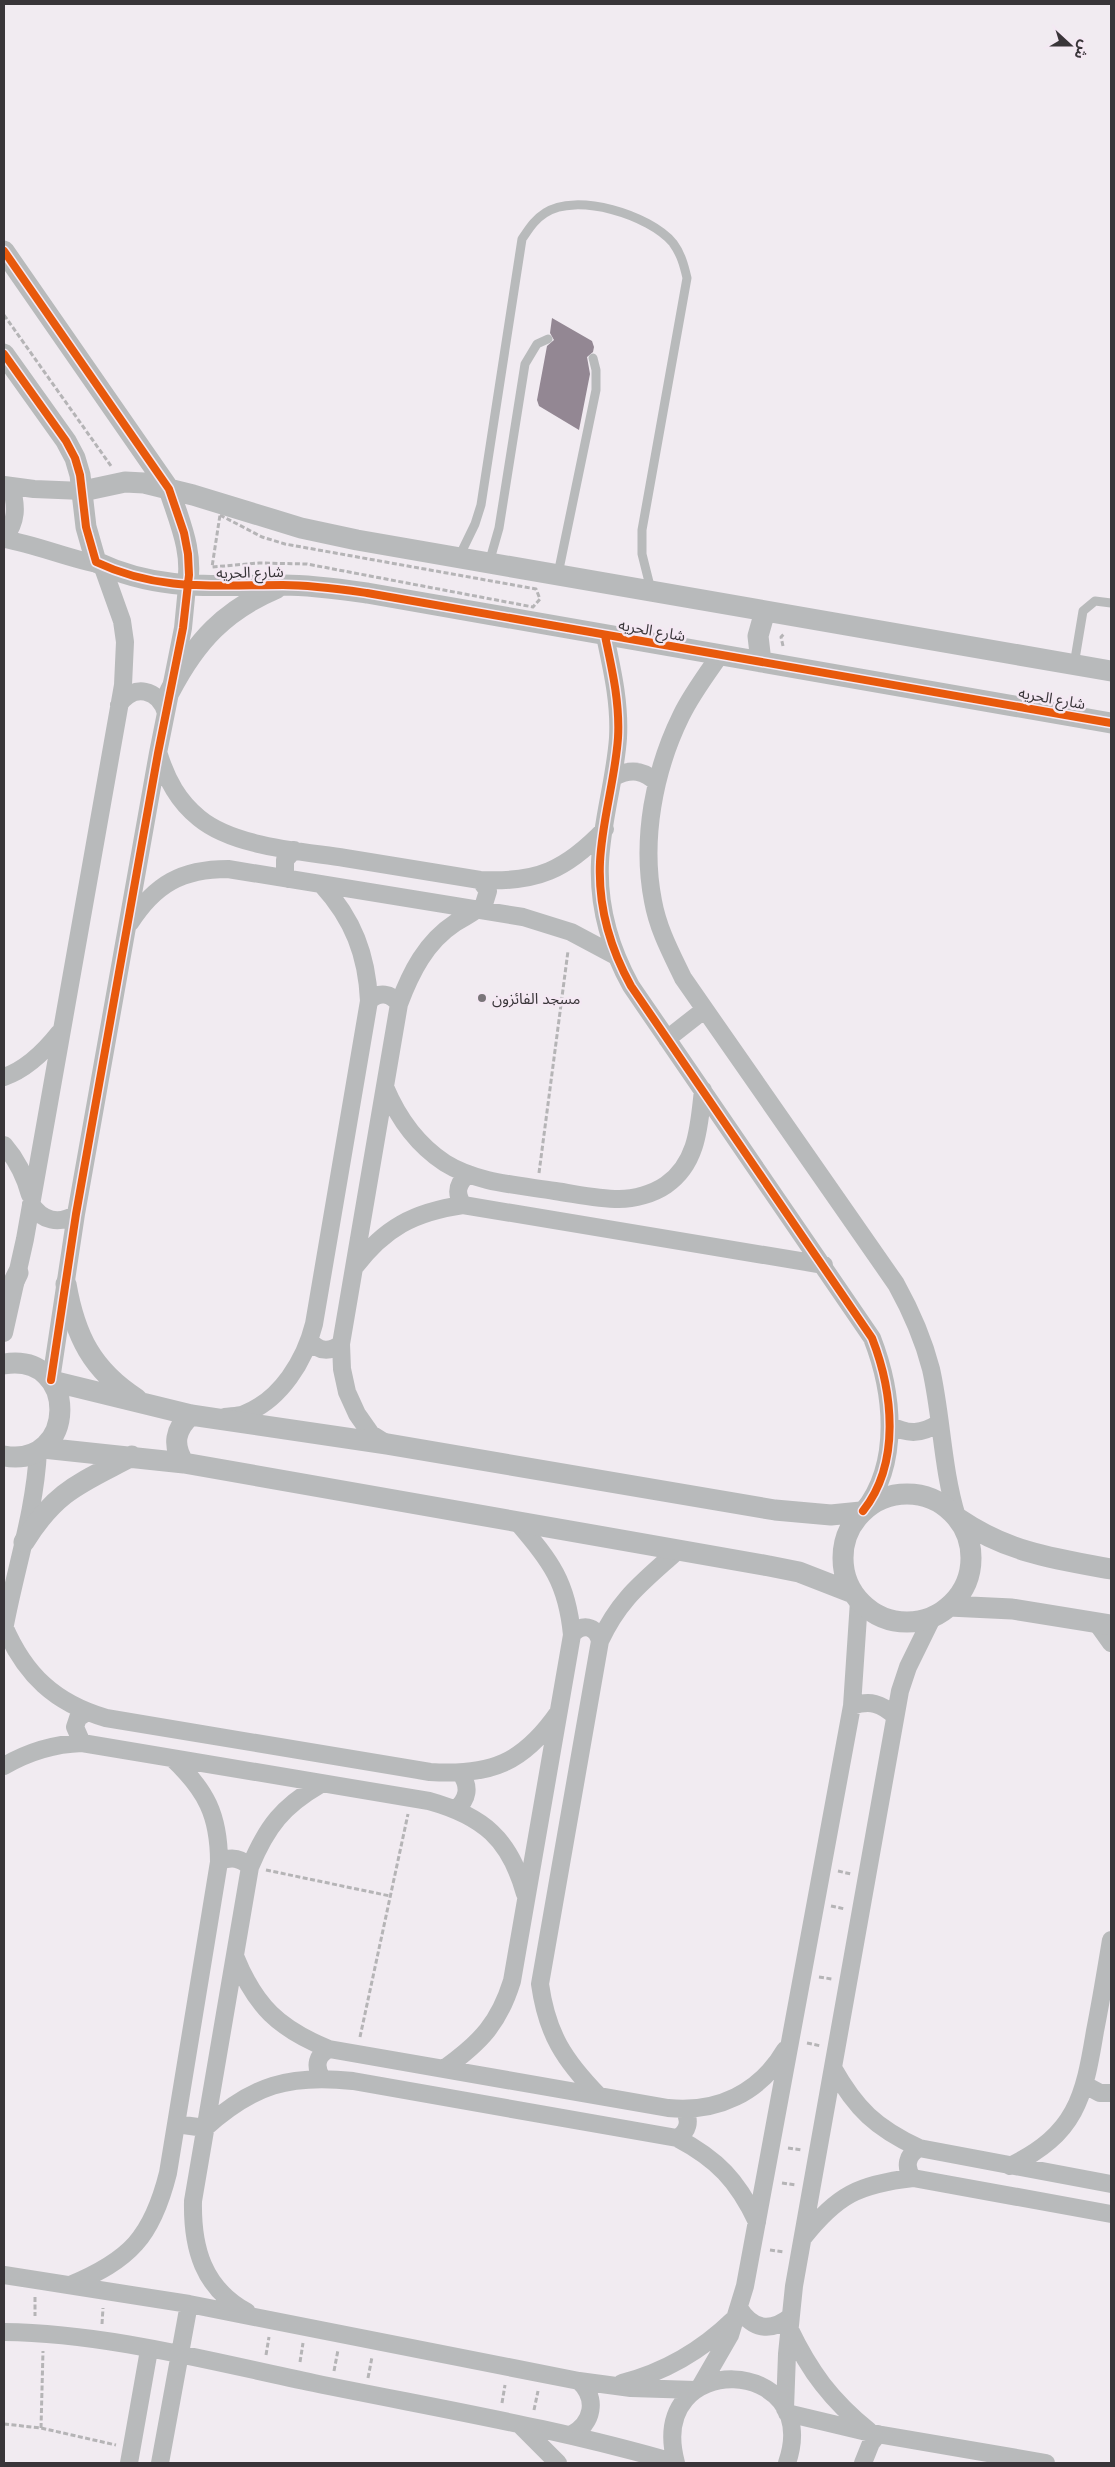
<svg xmlns="http://www.w3.org/2000/svg" width="1115" height="2467" font-family="'PT Sans','Noto Sans Arabic',sans-serif">
  <style>
    .building { fill: #938793 }
    .lines { fill: none; stroke-linecap: round; stroke-linejoin: round }
    .path { stroke: #b5b4b6; stroke-width: 3; stroke-dasharray: 5 2.5; stroke-linecap: butt }
    .service { stroke: #b8babb; stroke-width: 9 }
    .minor { stroke: #b8babb; stroke-width: 18 }
    .tertiary { stroke: #b8babb; stroke-width: 21 }
    .cycleway-casing { stroke: #f4e8f3; stroke-width: 11 }
    .cycleway { stroke: #e8590c; stroke-width: 8 }
    .poi-dot { fill: #797579; stroke: #f4e8f3; stroke-width: 2 }
    .labels { text-anchor: middle; dominant-baseline: central; stroke-width: 5; stroke-linejoin: round; paint-order: stroke }
    .street-label { font-size: 15px; fill: #393539; stroke: #f4e8f3 }
    .poi-label { font-size: 15px; fill: #393539; stroke: #f4e8f3; text-anchor: start }
  </style>
  <rect width="100%" height="100%" fill="#f1ebf1"/>
  <!-- building -->
  <path class="building" d="M552,318l40,23 2,6 -1,5 -6,5 3,17 -11,56 -40,-24 -2,-6 10,-54 7,-6 -4,-7z"/>
  <g class="lines">
    <!-- path -->
    <path class="path" d="M4,315l107,151
      M220,515l42,22 23,7 251,45 4,10 -7,8 -226,-43 -48,-1 -47,4z
      M783,646l-2,-9 3,-3
      M539,1173l29,-222
      M266,1870l124,26
      M838,1871l13,3
      M831,1906l14,3
      M819,1977l13,2
      M360,2037l48,-223
      M807,2043l14,3
      M788,2148l14,2
      M782,2183l14,2
      M770,2250l14,2
      M35,2297v19
      M102,2324l1,-16
      M266,2355l3,-18
      M300,2362l3,-19
      M334,2371l4,-21
      M368,2378l4,-21
      M502,2403l3,-18
      M534,2410l4,-19
      M4,2424l37,4 75,17
      M41,2428l2,-77"/>
    <!-- service -->
    <path class="service" d="M459,557l16,-33 6,-19 41,-266c7,-10 12,-19 23,-26 31,-21 105,2 128,30 8,11 11,22 14,35l-45,252v24l9,36
      M489,563l10,-35 26,-164 12,-20 11,-5
      M558,574l38,-184v-20l-3,-12
      M1074,665l9,-54 12,-10 16,2"/>
    <!-- minor -->
    <path class="minor" d="M4,485l30,4 49,2
      M4,539c34,6 65,20 98,26l20,56 3,21 -2,43 -98,554 -21,94
      M4,539c13,-18 13,-32 7,-53
      M605,636c7,33 15,67 13,102 -3,42 -16,82 -18,124 -2,44 10,86 31,124l241,352c21,54 29,125 -9,173
      M720,655c-14,20 -29,40 -39,61 -27,55 -40,124 -28,185 5,28 18,52 30,77l213,306c15,27 27,54 35,85 11,49 11,99 26,148
      M119,705c14,-22 40,-16 47,8
      M159,755c8,25 19,46 40,63 35,29 102,33 146,40 45,7 90,15 135,22 57,3 86,-10 125,-51
      M614,777c17,-9 30,-7 43,6
      M288,879l-3,-5v-14l9,-10
      M130,923c25,-39 52,-54 98,-54l295,48 48,15 45,24
      M369,1001c10,-10 22,-8 30,3
      M667,1039l37,-29
      M4,1077c23,-8 40,-25 55,-44
      M385,1087c13,31 31,57 60,76 32,20 73,22 110,28 21,3 42,8 64,8 15,0 34,-5 47,-14 32,-22 33,-60 37,-95
      M4,1145c13,15 21,31 26,50
      M31,1204c11,17 28,21 45,10
      M463,1205c-8,-12 -6,-21 5,-31
      M354,1268c30,-40 60,-56 109,-63l361,60
      M310,1341c9,11 20,11 31,3
      M51,1380l25,-166 82,-461 25,-125 4,-41
      M225,1417c6,-1 14,-1 19,-3 37,-14 61,-54 70,-90l55,-323c-2,-46 -16,-82 -47,-116
      M890,1425c18,10 32,9 49,-2
      M387,1444l-16,-10 -14,-20 -10,-22 -5,-23 -1,-25 58,-340c12,-32 27,-62 56,-81 9,-6 21,-11 29,-19l4,-13 -8,-11
      M1096,1622l15,21
      M4,1626c21,49 51,77 102,92l324,54c61,4 93,-9 128,-59
      M4,1630c11,-60 31,-118 34,-179
      M572,1635c9,-12 24,-10 28,6
      M852,1706c18,-6 29,-3 43,10
      M82,1743l-7,-16 3,-9 9,-6
      M4,1766c24,-14 49,-22 78,-23l347,58c54,15 81,38 96,93
      M456,1809c12,-10 14,-22 5,-35
      M219,1862c12,-6 22,-4 31,5
      M235,1956c20,50 44,73 94,93l339,59c49,5 92,-15 117,-58
      M445,2068c36,-26 54,-45 67,-87l60,-346c-5,-53 -21,-73 -54,-112
      M833,2068c23,41 43,60 86,80l192,36
      M322,2078c-8,-12 -5,-23 7,-29
      M1085,2085l15,8h11
      M599,2096c-35,-36 -52,-62 -59,-112l60,-343c20,-43 43,-59 77,-90
      M176,2124l29,4c48,-43 84,-54 148,-47l324,57c40,21 61,43 80,84
      M677,2138c11,-6 14,-17 7,-28
      M1010,2166c66,-32 74,-68 85,-135 6,-30 11,-61 16,-91
      M913,2178c-9,-11 -6,-23 6,-30
      M803,2238c34,-43 56,-54 110,-60l198,36
      M4,2275l185,29 390,77 52,7 65,2
      M70,2285c60,-25 82,-48 98,-112l51,-311c0,-47 -13,-72 -47,-104
      M739,2308c13,21 31,25 51,9
      M247,2312c-44,-24 -55,-64 -54,-111l57,-334c17,-41 33,-61 71,-83
      M789,2328c21,44 42,72 80,103
      M4,2332c102,1 209,30 310,51 121,25 243,45 362,80
      M622,2383c43,-11 79,-32 111,-63
      M700,2387l30,-52 15,-49 107,-580 7,-105
      M785,2409l2,-55 7,-68 106,-595 8,-24 25,-51
      M787,2413l84,20 175,30
      M520,2425l38,38
      M571,2435c22,-12 27,-36 8,-54
      M129,2463l20,-113
      M160,2463l29,-159
      M676,2463c-31,-116 148,-107 111,0
      M863,2463l8,-20 7,-9"/>
    <!-- tertiary -->
    <path class="tertiary" d="M4,251l165,238c10,32 25,63 18,98
      M4,354l62,87 9,17 5,17 6,52 10,35c63,30 120,23 187,23 29,0 56,4 84,8l744,130
      M83,491l42,-9 19,1 49,12 108,33 56,12 754,131
      M761,662l-3,-26 7,-25
      M170,691c26,-50 55,-81 107,-103
      M66,1284c9,52 26,86 71,115
      M4,1302l14,-29
      M4,1364c76,-12 73,105 0,92
      M52,1381l139,34 196,29 388,66 56,5 30,-3
      M43,1448l141,15 585,103 30,6 54,21
      M184,1463c-12,-18 -9,-34 7,-48
      M843 1558a64 64 0 1 1 128 0a64 64 0 1 1-128 0Z
      M959,1519c48,33 96,40 152,50
      M24,1542c32,-52 57,-59 108,-86
      M949,1606l63,3 99,16"/>
    <!-- cycleway casing -->
    <g class="cycleway-casing">
      <path id="cycleway" d="M4,251l165,238 15,44 4,21 1,21 -6,53 -25,125 -82,461 -25,166
        M4,354l62,87 9,17 5,17 6,52 10,35c63,30 120,23 187,23 29,0 56,4 84,8l744,130
        M605,636c7,33 15,67 13,102 -3,42 -16,82 -18,124 -2,44 10,86 31,124l241,352c21,54 29,125 -9,173"/>
    </g>
    <!-- cycleway -->
    <use href="#cycleway" class="cycleway"/>
  </g>
  <!-- markers -->
  <circle class="poi-dot" cx="482" cy="998" r="5"/>
  <g class="labels">
    <!-- street labels -->
    <g class="street-label">
      <text transform="translate(250 572) rotate(-1)">شارع الحريه</text>
      <text transform="translate(652 630) rotate(10)">شارع الحريه</text>
      <text transform="translate(1052 698) rotate(10)">شارع الحريه</text>
    </g>
    <!-- poi labels -->
    <g class="poi-label">
      <text x="492" y="998">مسجد الفائزون</text>
    </g>
  </g>
  <!-- border -->
  <rect width="1115" height="2467" fill="none" stroke="#393539" stroke-width="10"/>
  <!-- north arrow -->
  <g transform="translate(1070 45) rotate(111)" stroke="#f4e8f3" stroke-width="4" paint-order="stroke">
  <path d="M0-4L9 19L0 12L-9 19Z" fill="#393539"/>
  <text y="-8" font-size="14" font-weight="bold" text-anchor="middle" fill="#393539">ش</text>
  </g>
</svg>
